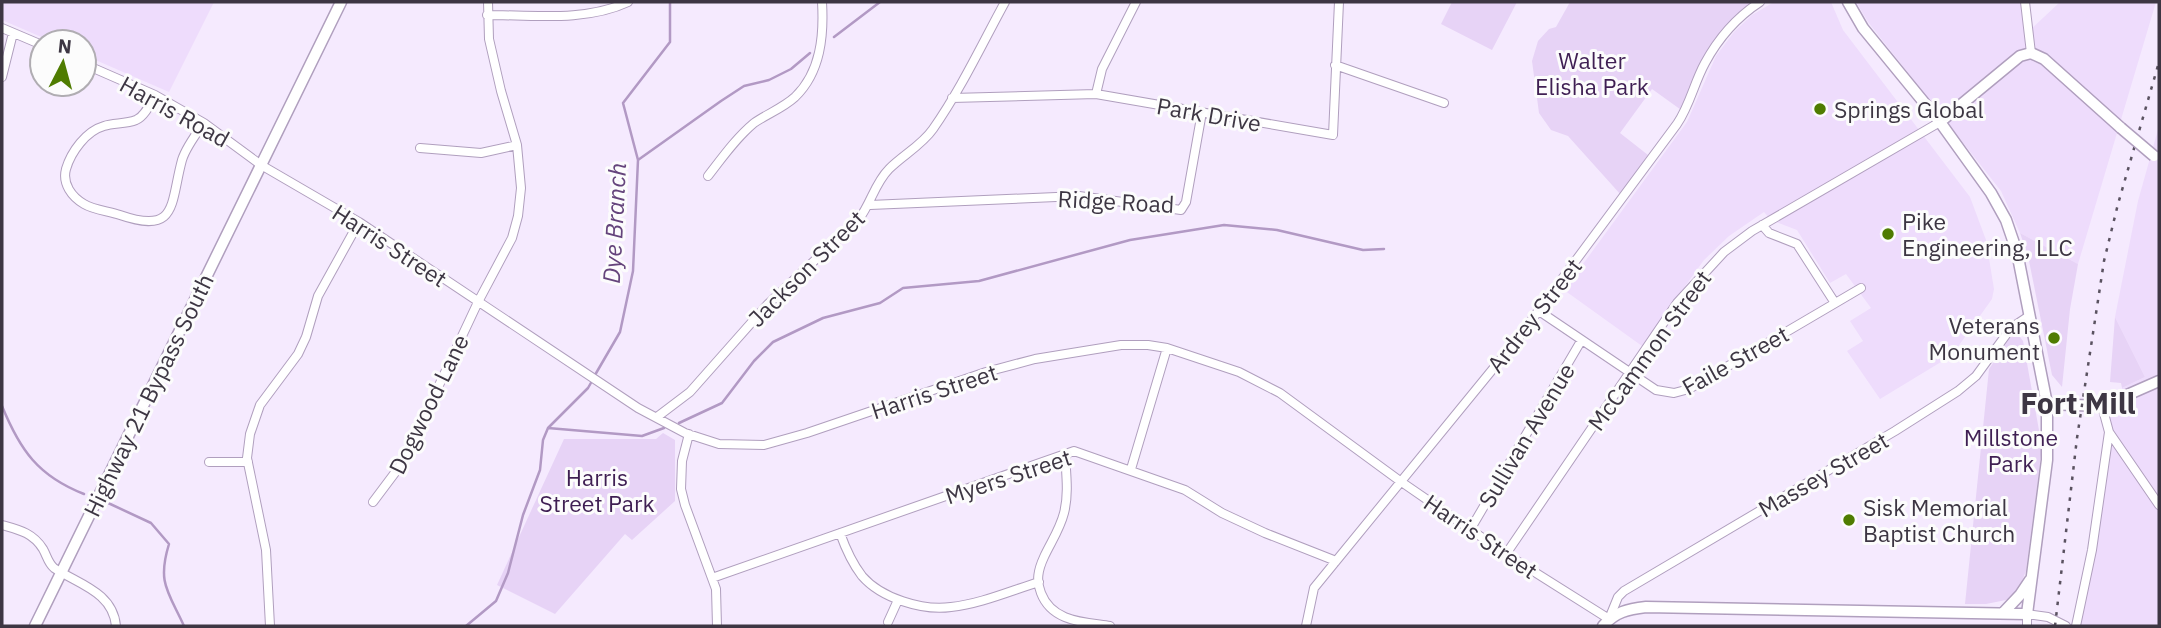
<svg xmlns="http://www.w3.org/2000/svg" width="2161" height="628" font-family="'IBM Plex Sans',sans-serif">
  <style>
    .built { fill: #eedcfc }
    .green { fill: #e7d3f6 }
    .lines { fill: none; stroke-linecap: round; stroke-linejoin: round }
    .stream { stroke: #b299c4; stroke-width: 2.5 }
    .minor-casing { stroke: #b09fbe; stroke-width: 10 }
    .major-casing { stroke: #b09fbe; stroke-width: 13 }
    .minor { stroke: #fff; stroke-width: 8 }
    .major { stroke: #fff; stroke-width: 10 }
    .rail { stroke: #5a5260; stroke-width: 2.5; stroke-dasharray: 3.5 7; stroke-linecap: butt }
    .major-bridge-casing { stroke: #b09fbe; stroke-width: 13; stroke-linecap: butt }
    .major-bridge { stroke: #fff; stroke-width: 10 }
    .poi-dot { fill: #4f7c01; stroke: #fcfcfc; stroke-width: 2.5 }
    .labels { text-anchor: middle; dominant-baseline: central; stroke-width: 6; stroke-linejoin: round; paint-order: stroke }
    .park-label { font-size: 23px; fill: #3f1f53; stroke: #fcfcfc }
    .poi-label { font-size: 23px; fill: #3d3643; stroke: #fcfcfc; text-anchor: start }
    .street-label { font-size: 23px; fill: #3d3643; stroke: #fcfcfc }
    .water-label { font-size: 24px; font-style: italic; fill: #65447c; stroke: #fcfcfc }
    .district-label { font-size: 30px; font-weight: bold; fill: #3d3643; stroke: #fcfcfc }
  </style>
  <rect width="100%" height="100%" fill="#f5eafe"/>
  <!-- built -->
  <path class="built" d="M2,2h212l-45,90 -85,-37v-13h-31l-51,-22z
    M1774,2h57l12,28 127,167 16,43 8,49 -2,10 -35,49 -16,14 -61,37 -33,-48 16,-10 -13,-20 21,-13 -25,-34 -16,9 -33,-53 -26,-10 -7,-8 -35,24 -25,24 -62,86 -78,-56 123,-168 29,-66 18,-24 18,-17z
    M1856,2h167l4,31 33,-31h96l-78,262 -58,-31 -19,-42 -133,-169z
    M2159,126v500h-82l34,-194 -7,-25 18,-7v-12l23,-11 -30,-60 23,-116z"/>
  <!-- green -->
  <path class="green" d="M1452,2h65l-25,48 -51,-26z
    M1570,2h187l-47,50 -26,60 -32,-23 -32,44 28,22 -27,40 -53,-59 -17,-6 -12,-17 -7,-52 6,-20 11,-12 7,-2z
    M2020,233l58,31 -8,45 -8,78 -10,-12 -24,-119z
    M2115,317l30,60 -23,11 -1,-5 -11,-1z
    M2013,336l7,1 3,4 19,106 -16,124 -8,20 -12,9 -20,4h-21l24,-235 20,-30z
    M663,433l12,7v61l-43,39 -7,-6 -70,80 -58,-29 67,-146h92z"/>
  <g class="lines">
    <!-- stream -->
    <path class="stream" d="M834,37l46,-35
      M638,160l83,-59 23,-15 25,-6 22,-11 19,-16
      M595,375l25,-43 13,-61 5,-111 -15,-57 47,-61v-40
      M2,406c18,44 36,70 82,88
      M679,423l43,-20 32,-42 19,-19 50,-24 57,-15 23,-15 76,-7 151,-41 94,-15 53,5 86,20 21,-1
      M548,428l94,8 22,-8
      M106,502l45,21 18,21c-12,39 -1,47 15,82
      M466,626l30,-25 12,-28 15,-58 17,-45 3,-30 5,-12 40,-40 4,-7"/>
    <!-- minor casing -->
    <g class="minor-casing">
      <path id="minor" d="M2025,2l6,51
        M487,15c46,0 98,7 141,-13
        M2,28l40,17
        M84,64l71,31 49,28 57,42 98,57 279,186 47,25 34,11 45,1 43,-12 179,-61 49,-13 86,-14h27l19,3 72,24 41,21 120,88 106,73 103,65 9,-22 6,-6 271,-160 63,-40 18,-15 35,-48 18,-12
        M1335,65l109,38
        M2,77l11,-44
        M1096,94l6,-25 34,-67
        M155,95c-5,9 -10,21 -19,25 -10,4 -22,3 -32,6 -18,5 -33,26 -38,43 -4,15 6,28 18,35 10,6 24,7 36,11 58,20 50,-11 62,-55 4,-13 14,-26 22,-37
        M952,98l144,-4 237,41 6,-133
        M420,148l61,5 36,-8
        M708,176c14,-18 28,-38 46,-53 13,-9 29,-15 41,-26 26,-25 29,-62 27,-95
        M870,205l209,-9 102,14 5,-8 16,-90
        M1762,225l7,8 28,11 38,59
        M1539,311l117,79 18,3 15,-4 172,-101
        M2102,406l7,26 50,73
        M657,417l33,-25 77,-87 92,-86c12,-16 16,-36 30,-50 14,-14 33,-24 44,-40 28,-40 49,-85 72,-127
        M689,434l-7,27 -1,28 4,16 31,84 1,37
        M1065,454c1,19 4,40 -1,59 -4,16 -13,29 -20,44 -6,13 -8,23 -3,36 11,29 43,29 69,33
        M209,462h39
        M1131,469l36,-121
        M373,502l30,-40 75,-160 34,-64 6,-22 3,-28 -4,-43 -16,-54 -12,-52 -1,-37
        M2,525c18,5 31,8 41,24 4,7 5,14 11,19 24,16 59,24 62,58
        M1470,530l111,-189
        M840,533c5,14 12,30 22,43 19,22 60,35 89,31 29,-3 59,-16 88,-25
        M1506,554l171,-251 47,-51 28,-21 188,-109
        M712,578l362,-127 111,39 37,23 43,20 71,28
        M888,622l10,-22
        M270,626l-4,-76 -19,-92 3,-24 10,-29 38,-51 8,-17 12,-41 41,-74
        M1306,626l8,-38 205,-251 158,-213c13,-19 17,-41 28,-61 13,-24 32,-46 55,-61
        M2027,626v-12l21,3 18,9
        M2076,626l16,-76 17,-118"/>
    </g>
    <!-- major casing -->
    <g class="major-casing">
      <path id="major" d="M1940,122l80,-66 11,-3 13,6 77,69
        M2047,404l55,2 57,-25
        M2003,613l17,-18 10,-15
        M35,626l306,-624
        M1603,626c12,-14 25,-17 43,-19l381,7 20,-154v-56l-30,-152 -11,-32 -15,-27 -51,-71 -77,-94 -15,-26"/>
    </g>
    <!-- minor -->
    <use href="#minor" class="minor"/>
    <!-- major -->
    <use href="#major" class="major"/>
    <!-- rail -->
    <path class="rail" d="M2055,626l22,-188 27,-177 14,-57 41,-142"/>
    <!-- major-bridge casing -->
    <g class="major-bridge-casing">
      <path id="major-bridge" d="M2121,128l33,28"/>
    </g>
    <!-- major-bridge -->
    <use href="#major-bridge" class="major-bridge"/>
  </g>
  <!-- markers -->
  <g class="poi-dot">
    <circle cx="1820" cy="109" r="7"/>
    <circle cx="1888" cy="234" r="7"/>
    <circle cx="2054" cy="338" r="7"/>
    <circle cx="1849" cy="520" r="7"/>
  </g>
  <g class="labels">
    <!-- park labels -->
    <g class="park-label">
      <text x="1592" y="60">Walter<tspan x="1592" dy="26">Elisha Park</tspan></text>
      <text x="2011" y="437">Millstone<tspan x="2011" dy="26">Park</tspan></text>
      <text x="597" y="477">Harris<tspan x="597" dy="26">Street Park</tspan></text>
    </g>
    <!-- poi labels -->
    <g class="poi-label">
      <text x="1834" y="109">Springs Global</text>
      <text x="1902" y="221">Pike<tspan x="1902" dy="26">Engineering, LLC</tspan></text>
      <text x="2040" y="325" text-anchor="end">Veterans<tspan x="2040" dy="26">Monument</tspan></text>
      <text x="1863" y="507">Sisk Memorial<tspan x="1863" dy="26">Baptist Church</tspan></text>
    </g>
    <!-- street labels -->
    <g class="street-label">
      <text transform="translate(175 111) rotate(29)">Harris Road</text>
      <text transform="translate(1209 114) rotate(10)">Park Drive</text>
      <text transform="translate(1116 201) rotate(3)">Ridge Road</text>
      <text transform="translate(390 245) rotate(33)">Harris Street</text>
      <text transform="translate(806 268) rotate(-45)">Jackson Street</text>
      <text transform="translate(1534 315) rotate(-52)">Ardrey Street</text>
      <text transform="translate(1649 350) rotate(-54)">McCammon Street</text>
      <text transform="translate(1735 360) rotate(-29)">Faile Street</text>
      <text transform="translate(934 391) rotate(-18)">Harris Street</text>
      <text transform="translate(148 395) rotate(-64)">Highway 21 Bypass South</text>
      <text transform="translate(428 404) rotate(-64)">Dogwood Lane</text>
      <text transform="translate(1526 435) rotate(-59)">Sullivan Avenue</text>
      <text transform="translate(1823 474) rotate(-30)">Massey Street</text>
      <text transform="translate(1008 476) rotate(-18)">Myers Street</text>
      <text transform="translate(1481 536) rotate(34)">Harris Street</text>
    </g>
    <!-- water labels -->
    <g class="water-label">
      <text transform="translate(614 223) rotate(-87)">Dye Branch</text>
    </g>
    <!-- district labels -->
    <g class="district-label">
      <text x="2078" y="402">Fort Mill</text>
    </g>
  </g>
  <!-- border -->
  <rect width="2161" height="628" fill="none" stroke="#3d3643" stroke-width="7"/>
  <!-- north arrow -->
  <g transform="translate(63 63) rotate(6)"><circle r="33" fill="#fcfcfc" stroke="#b0adb2" stroke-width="2"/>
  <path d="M0-5L12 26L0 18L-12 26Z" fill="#4f7c01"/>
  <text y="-10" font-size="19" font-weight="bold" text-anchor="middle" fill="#3d3643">N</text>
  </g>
</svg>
